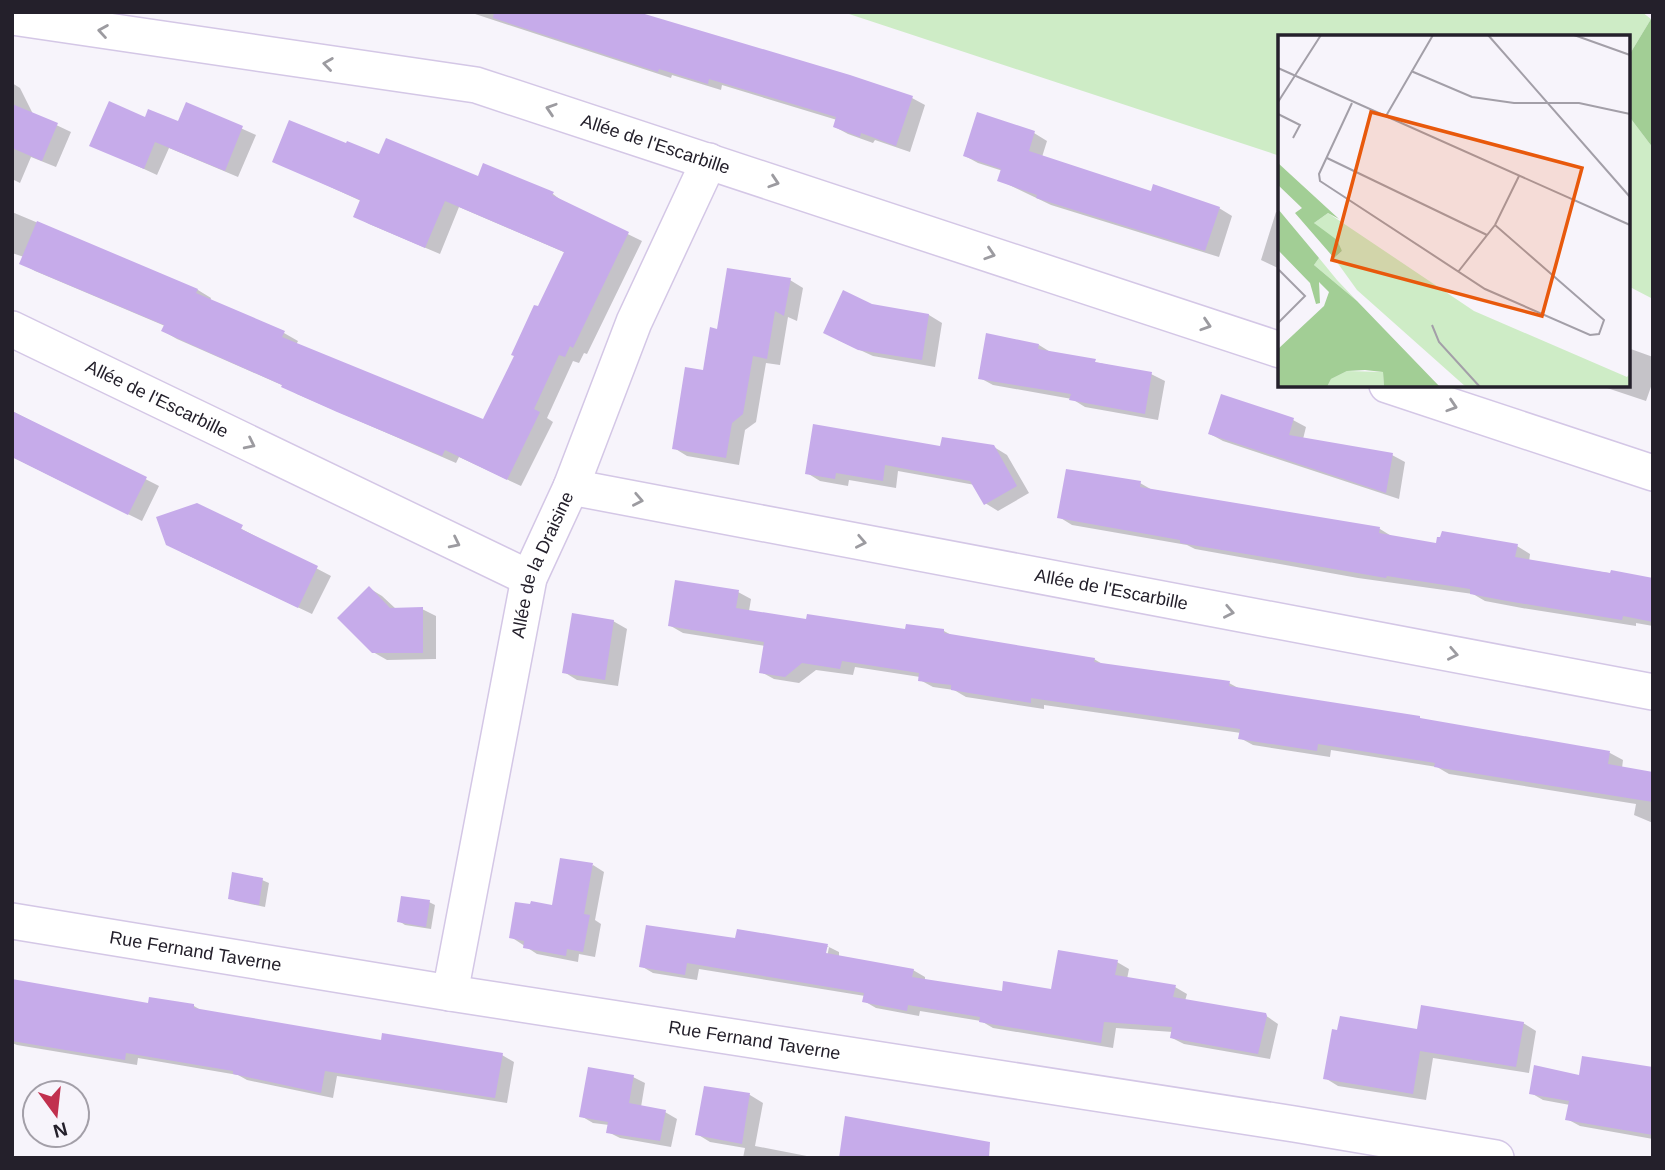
<svg xmlns="http://www.w3.org/2000/svg" width="1665" height="1170" font-family="Helvetica,sans-serif">
  <style>
    .green { fill: #ceecc6 }
    .forest { fill: #a2ce95 }
    .shadow { fill: #0003; fill-rule: evenodd }
    .building { fill: #c6abea }
    .lines { fill: none; stroke-linecap: round; stroke-linejoin: round }
    .minor-casing { stroke: #d4c7e6; stroke-width: 38 }
    .minor { stroke: #fff; stroke-width: 35 }
    .oneway { stroke: #9c9ba0 }
    .labels { text-anchor: middle; dominant-baseline: central; stroke-width: 5; stroke-linejoin: round; paint-order: stroke }
    .street-label { font-size: 18px; fill: #24202b; stroke: #f7f4fb }
    .inset-road { fill: none; stroke: #a39fa8; stroke-width: 2 }
    .view { fill: #e8590c; fill-opacity: 0.15; stroke: #e8590c; stroke-width: 3.5 }
    .inset-edge { fill: none; stroke: #24202b; stroke-width: 3.5 }
  </style>
  <rect width="100%" height="100%" fill="#f7f4fb"/>
  <!-- green -->
  <path class="green" d="M843,12h799l9,7 -23,38v-20h-348v119z
    M1628,115l25,33v151l-25,-13z"/>
  <!-- forest -->
  <path class="forest" d="M1651,19l2,1v128l-25,-33v-58z"/>
  <!-- shadow -->
  <path class="shadow" d="M469,12h135l308,86 13,7 -15,47 -35,-12 -2,3 -25,-9 -13,-7 2,-7 -115,-35 -1,5 -49,-15 -1,3z
    M12,83l8,5 13,26 38,18 -15,35 -25,-10 -11,26 -8,-4z
    M187,104l69,31 -18,42 -69,-29 -12,27 -65,-30 54,-26 33,4z
    M1034,133l13,8 -5,16 110,36 67,15 13,8 -13,41 -168,-52 -52,-25 4,-9 -25,-8 -13,-7z
    M347,146l33,10 99,23 5,-14 69,29 13,10 76,37 -55,113 -3,-1 -5,10 -6,-2 -26,57 6,4 -32,64 -62,-29 -3,6 -159,-69 -13,-8 -107,-47 -14,-8 2,-5 -130,-55 -14,-8 3,-6 -12,-4v-41l186,78 13,8 -1,3 74,32 14,8 -2,4 188,76 82,-168 -107,-46 -19,47 -71,-30 -14,-8 6,-15 -87,-40z
    M1276,212l4,1v56l-19,-9z
    M790,280l13,8 -6,33 -9,-4 -8,48 -14,-2 -10,59 -11,8 -6,35 -52,-9 -13,-8 31,-76 13,-41z
    M872,306l57,9 13,8 -7,44 -62,-11 -35,-16z
    M1039,345l13,8 99,21 14,7 -7,39 -73,-13 -13,-8 -79,-14 -13,-7z
    M1628,348l25,9v24l-7,20 -48,-16h30z
    M12,411l147,75 -17,35 -130,-64z
    M1293,420l13,7 -3,12 89,16 13,7 -6,37 -176,-58 -13,-7z
    M994,447l13,8 22,38 -31,18 -13,-8 -10,-18 -77,-14 -2,17 -47,-8 -1,6 -28,-5 -13,-8 135,-25z
    M1140,483l14,8 226,38 13,8 44,8 80,1 13,8 -1,8 124,17v47l-17,-3v3l-114,-18 -37,-7 -12,-7 -115,-16 -163,-29 -8,-4 -115,-20 -13,-8z
    M196,505l135,71 -19,38 -131,-62z
    M369,588l13,8 14,13h26l14,7v43l-49,1 -14,-8z
    M738,592l13,7 -2,12 58,10 100,10h37l9,5 141,23 10,6 125,18 13,7 177,28 6,3 185,32 13,7 -1,8 31,5v50l-19,-8 2,-11 -187,-30 -12,-7 -106,-17 -1,7 -77,-12 -13,-7 1,-5 -197,-28v4l-78,-12 -12,-7 -21,-3 -13,-7v-3l-65,-10 -2,8 -37,-5 -17,13 -25,-4 -13,-7 4,-26 -82,-13 -14,-8z
    M613,621l14,8 -9,57 -41,-6 -13,-8z
    M593,865l11,7 -9,48 6,4 -6,33 -16,-3 -1,8 -41,-8 -26,-17 42,-30z
    M262,880l7,3 -4,24 -29,-6 -7,-3z
    M429,902l6,3 -4,24 -26,-4 -6,-4z
    M737,940l90,6 12,6v5l74,13 12,7v3l78,13 49,-2 65,-29 12,7 -2,10 48,8 12,7 -2,7 80,14 13,9 -8,35 -86,-15 -12,-6 1,-6 -57,-4 -3,20 -120,-20 -12,-7 -61,-10 -1,5 -43,-8 -12,-7 1,-5 -166,-27 -2,11 -44,-7 -12,-7zM825,947h4l-3,15z
    M12,981l137,24 45,1 10,6 178,30 120,13 12,7 -7,41 -170,-27 -4,22 -86,-18 -9,-5 -100,-17 -1,7 -120,-20 -5,-2z
    M1523,1023l13,8 -7,42 -96,-15 -7,42 -88,-14 -13,-8 93,-47z
    M1653,1069v70l-73,-13 -13,-7 3,-14 -27,-5 -12,-7 49,-16z
    M633,1077l12,6 -4,24 24,5 12,7 -6,28 -51,-9 -12,-6 1,-7 -16,-2 -12,-7z
    M705,1088l45,7 13,8 -8,43 62,12h-74l2,-10 -35,-6 -13,-8z"/>
  <!-- building -->
  <path class="building" d="M494,12h144l212,63 63,21 -17,50 -35,-13 -1,4 -27,-10 3,-10 -127,-38 -1,5 -49,-15 -1,3 -165,-54z
    M109,101l36,16 3,-8 30,12 8,-19 57,24 -18,45 -70,-29 -11,27 -55,-23z
    M12,104l46,19 -16,38 -30,-13z
    M977,112l58,19 -6,20 122,40 2,-7 67,23 -15,44 -169,-53 1,-3 -40,-14 4,-12 -38,-13z
    M289,120l57,23 1,-2 32,13 7,-16 92,38 5,-13 71,29 -2,3 77,37 -56,116 -3,-2 -5,11 -6,-2 -25,54 6,3 -33,68 -62,-30 -3,6 -105,-44 -56,-25 1,-2 -121,-54 3,-6 -145,-61 18,-43 161,68 -2,4 89,38 -3,6 201,82 31,-63 -3,-1 23,-50 4,1 26,-54 -119,-51 -20,47 -72,-31 7,-17 -88,-38z
    M727,268l64,10 -7,38 -9,-5 -8,48 -14,-3 -10,58 -11,9 -6,35 -54,-9 13,-82 18,3 7,-43 7,2z
    M843,290l29,14 57,10 -7,46 -64,-10 -35,-17z
    M986,333l53,11 -1,5 58,10 -1,3 57,10 -7,42 -76,-14 2,-6 -93,-15z
    M1221,394l73,24 -5,17 104,18 -7,40 -178,-59z
    M12,411l135,66 -19,38 -116,-58z
    M813,424l127,22 2,-9 52,8 23,41 -33,19 -14,-24 -85,-16 -2,16 -47,-8 -1,6 -30,-5z
    M1066,469l75,12 -1,6 240,40 -1,6 57,10 1,-6h3l2,-6 76,13 -3,13 95,16 1,-3 42,8v44l-30,-6 -1,4 -115,-19 -37,-7v-5l-83,-13 -1,2 -122,-21 -84,-14v-3l-123,-22z
    M197,503l46,22 -2,4 77,37 -20,42 -132,-63 -10,-28z
    M675,580l64,10 -3,18 70,11 1,-5 98,15 1,-5 38,5v4l151,25 -1,4 136,19 -1,5 191,30v2l190,33 -2,13 45,8v30l-219,-35 1,-4 -117,-19 -1,7 -79,-12 2,-10 -209,-31v5l-80,-13v-5l-33,-4 1,-8 -77,-12 -2,8 -38,-6 -17,14 -26,-4 5,-31 -96,-16z
    M369,586l21,22 33,-1v46h-51l-35,-35z
    M572,613l42,7 -9,60 -43,-7z
    M560,858l33,5 -9,51 6,1 -7,37 -16,-3 -1,7 -43,-8 1,-7 -15,-3 6,-36 15,2 1,-3 21,4z
    M232,872l31,6 -4,27 -31,-6z
    M401,896l29,4 -4,27 -29,-5z
    M646,925l89,13 2,-9 91,15 -2,9 88,16 -2,8 90,14 1,-10 48,8 7,-39 60,10 -3,15 61,10 -3,12 93,16 1,3 -9,38 -88,-16 2,-11 -68,-5 -3,21 -122,-21 1,-5 -72,-12 -1,6 -45,-9 2,-9 -177,-30 -2,12 -46,-8z
    M12,979l136,24 1,-6 45,7v4l187,32 1,-7 121,20 -8,45 -170,-27 -4,22 -88,-19v-3l-107,-18 -1,7 -113,-19z
    M1421,1005l103,17 -8,45 -96,-16 -7,43 -90,-15 9,-50 5,1 3,-14 77,13z
    M1582,1056l71,11v68l-88,-15 4,-19 -40,-7 5,-29 45,10z
    M588,1067l46,8 -5,28 37,7 -6,31 -54,-8 2,-11 -29,-5z
    M704,1086l46,7 -8,51 -47,-9z
    M845,1116l145,26 -1,16h-150z"/>
  <g class="lines">
    <!-- minor casing -->
    <g class="minor-casing">
      <g id="minor">
        <path id="s1" d="M12,17l464,68 804,265"/>
        <path id="s2" d="M12,329l517,249"/>
        <path d="M1387,385l266,88"/>
        <path id="s3" d="M571,487l1082,205"/>
        <path id="s4" d="M12,921l438,72 844,131 202,34"/>
        <path id="s5" d="M450,993l79,-415 42,-91 63,-165 75,-161"/>
      </g>
    </g>
    <!-- minor -->
    <use href="#minor" class="minor"/>
  </g>
  <!-- one-way arrows -->
  <defs><path id="oneway-chevron" d="M-2-3.5L2.5 0L-2 3.5" fill="none" stroke-width="1.6" stroke-linecap="round" stroke-linejoin="round" transform="scale(1.75)"/></defs>
  <g class="oneway">
    <use href="#oneway-chevron" transform="translate(103 31) rotate(-171)"/>
    <use href="#oneway-chevron" transform="translate(328 64) rotate(-172)"/>
    <use href="#oneway-chevron" transform="translate(551 109) rotate(-162)"/>
    <use href="#oneway-chevron" transform="translate(774 182) rotate(18)"/>
    <use href="#oneway-chevron" transform="translate(990 254) rotate(18)"/>
    <use href="#oneway-chevron" transform="translate(1206 325) rotate(18)"/>
    <use href="#oneway-chevron" transform="translate(1452 406) rotate(18)"/>
    <use href="#oneway-chevron" transform="translate(250 444) rotate(26)"/>
    <use href="#oneway-chevron" transform="translate(638 500) rotate(11)"/>
    <use href="#oneway-chevron" transform="translate(861 542) rotate(11)"/>
    <use href="#oneway-chevron" transform="translate(455 543) rotate(26)"/>
    <use href="#oneway-chevron" transform="translate(1229 612) rotate(11)"/>
    <use href="#oneway-chevron" transform="translate(1453 654) rotate(11)"/>
  </g>
  <g class="labels">
    <!-- street labels -->
    <g class="street-label">
      <text stroke="none"><textPath href="#s1" startOffset="658">Allée de l'Escarbille</textPath></text>
      <text stroke="none"><textPath href="#s2" startOffset="161">Allée de l'Escarbille</textPath></text>
      <text stroke="none"><textPath href="#s5" startOffset="439">Allée de la Draisine</textPath></text>
      <text stroke="none"><textPath href="#s3" startOffset="550">Allée de l'Escarbille</textPath></text>
      <text stroke="none"><textPath href="#s4" startOffset="186">Rue Fernand Taverne</textPath></text>
      <text stroke="none"><textPath href="#s4" startOffset="752">Rue Fernand Taverne</textPath></text>
    </g>
  </g>
  <!-- overview -->
  <g transform="translate(1278 35)">
    <rect width="352" height="352" fill="#f7f4fb"/>
    <path d="M50,178l146,98 153,66 3,-4v14h-164l-109,-97 -23,-32 8,-7 -28,-28zM41,223l18,22 20,21 -43,-36zM69,336l36,1 1,15h-57l4,-8z" fill="#ceecc6"/>
    <path d="M0,128l61,56 -11,-6 -14,10 23,17 5,11 -8,7 -39,-45 7,-5 -24,-23zM0,174l41,49 -5,7 43,36 83,86h-56l-1,-15 -18,-2 -18,1 -16,8 -4,8h-49v-38l46,-43 5,-14 -10,-10 1,21 -4,1 -6,-21 -32,-33z" fill="#a2ce95"/>
    <path class="inset-road" d="M210,0l142,162M296,0l56,20M0,33l352,157M133,36l61,26 42,6h65l51,11M0,67l43,-67M74,68l-33,71 1,7 165,108 105,46 9,-1 5,-14 -109,-95M0,79l22,11 -7,13M108,81l47,-81M49,123l160,77M0,234l27,27 -27,27M180,237l37,-47 24,-49M154,290l7,17 41,45"/>
    <path class="view" d="M93,77l211,56 -40,148 -210,-56z"/>
    <rect width="352" height="352" class="inset-edge"/>
  </g>
  <!-- border -->
  <rect width="1665" height="1170" fill="none" stroke="#24202b" stroke-width="28"/>
  <!-- north arrow -->
  <g transform="translate(56 1114) rotate(165)"><circle r="33" fill="#f7f4fb" stroke="#a39fa8" stroke-width="2"/>
  <path d="M0-5L12 26L0 18L-12 26Z" fill="#c1304e"/>
  <text y="-10" font-size="19" font-weight="bold" text-anchor="middle" fill="#24202b">N</text>
  </g>
</svg>
